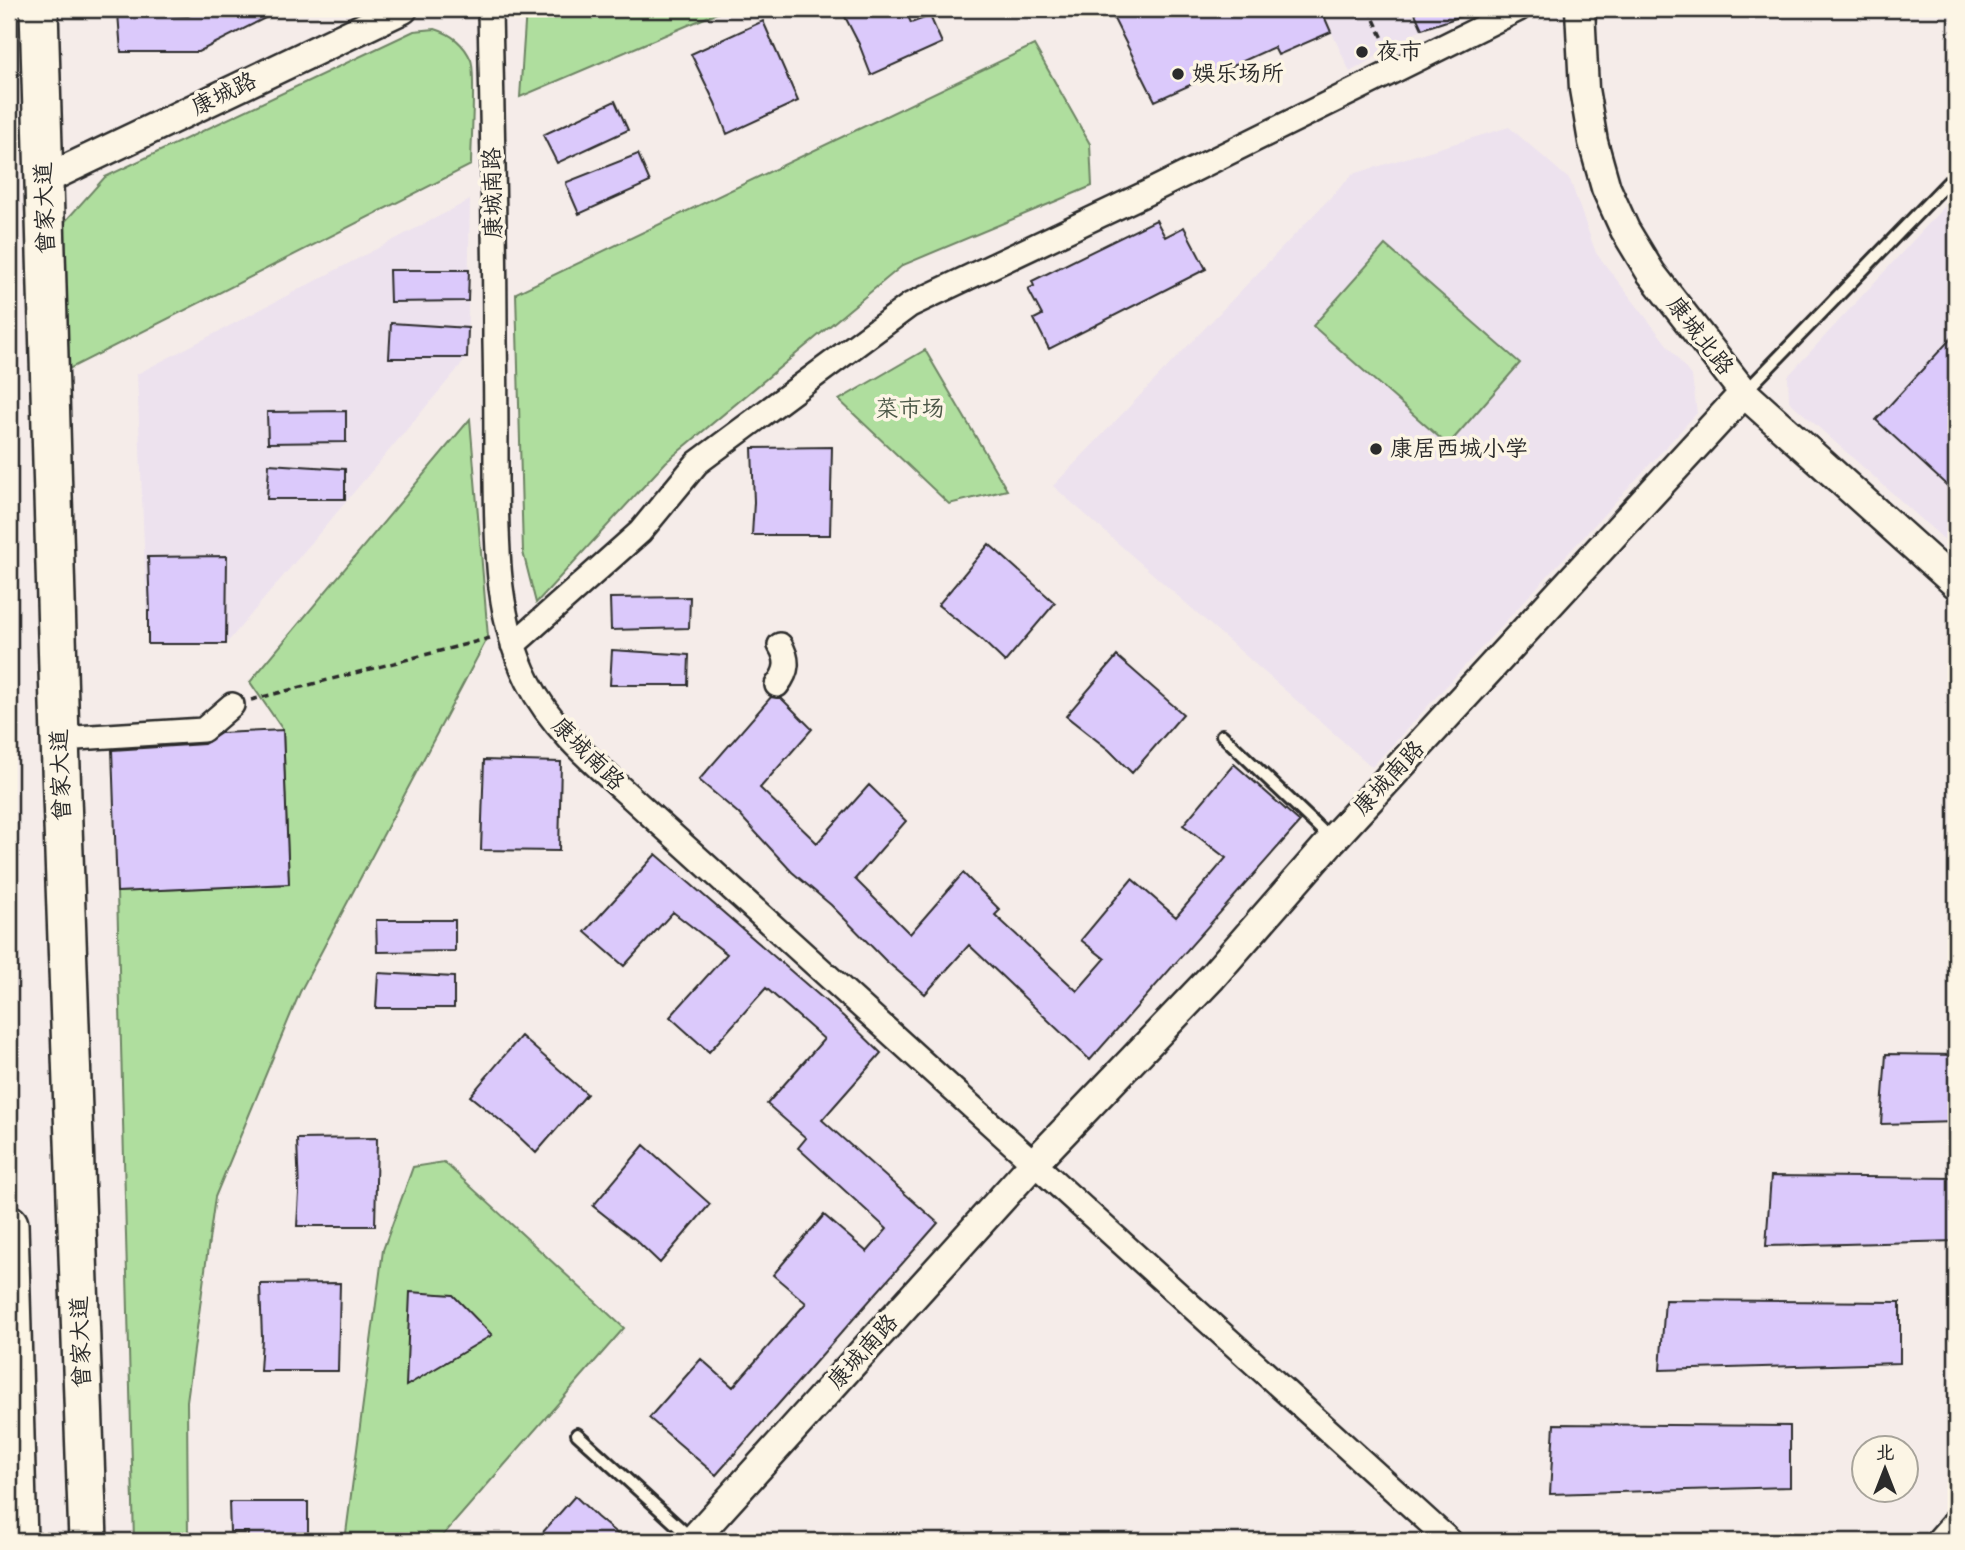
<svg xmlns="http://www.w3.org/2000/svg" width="1965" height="1550" font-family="'Architects Daughter','LXGW WenKai TC',sans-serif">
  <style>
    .built { fill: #ede2ee }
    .green { fill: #afde9e; stroke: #6d8464; stroke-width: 2 }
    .building { fill: #dbc9fb; stroke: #2b2b2b; stroke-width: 2 }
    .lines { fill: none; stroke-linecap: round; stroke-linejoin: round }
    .service-casing { stroke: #2b2b2b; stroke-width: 16 }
    .minor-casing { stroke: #2b2b2b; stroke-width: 28 }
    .tertiary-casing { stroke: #2b2b2b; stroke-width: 33 }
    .trunk-casing { stroke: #2b2b2b; stroke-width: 42 }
    .path { stroke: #2b2b2b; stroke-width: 3.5; stroke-dasharray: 7 5; stroke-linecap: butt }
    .service { stroke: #fcf5e5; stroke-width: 10 }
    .minor { stroke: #fcf5e5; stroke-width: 23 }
    .tertiary { stroke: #fcf5e5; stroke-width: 28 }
    .trunk { stroke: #fcf5e5; stroke-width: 37 }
    .poi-dot { fill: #2b2b2b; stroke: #fcf5e5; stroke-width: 2.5 }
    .labels { text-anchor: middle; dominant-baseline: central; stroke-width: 7; stroke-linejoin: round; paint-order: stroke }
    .poi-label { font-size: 23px; fill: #2b2b2b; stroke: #fcf5e5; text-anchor: start }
    .street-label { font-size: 23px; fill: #2b2b2b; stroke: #fcf5e5 }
    .park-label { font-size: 23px; fill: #4c5848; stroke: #fcf5e5 }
  </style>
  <rect width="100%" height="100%" fill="#f5ece9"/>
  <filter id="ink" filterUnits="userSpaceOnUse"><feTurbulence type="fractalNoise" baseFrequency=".0143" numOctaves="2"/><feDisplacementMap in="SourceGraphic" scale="14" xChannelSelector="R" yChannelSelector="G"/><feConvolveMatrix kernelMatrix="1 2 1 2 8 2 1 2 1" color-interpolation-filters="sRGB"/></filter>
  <g filter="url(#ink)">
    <!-- built -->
    <path class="built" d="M1321,9h92l9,20 -72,43z
      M1509,127l61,53 26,73 96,124 5,36 -325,354 -319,-281 300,-312z
      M1956,194v356l-167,-149 -1,-25z
      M470,200l-3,158 -241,286h-78l-11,-270z"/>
    <!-- green -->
    <path class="green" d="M526,9h200l-206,88z
      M435,29c17,5 29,15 36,31 5,14 0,86 0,105l-406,206 -5,-144 45,-50 309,-146z
      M1034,45l56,99 2,42 -189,79 -237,197 -130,141 -13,-51 -7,-259z
      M1385,245l135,118 -72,82 -135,-119z
      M925,350l82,140 -58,14 -110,-104z
      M470,419l18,218 -188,355 -85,205 -28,204 1,140h-54l-17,-649 172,-8 -6,-154 -33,-48z
      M444,1162l180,166 -186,213h-93l38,-291 30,-83z"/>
    <!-- building -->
    <path class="building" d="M202,9h81l-85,43h-77l-3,-39 70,3z
      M841,9h64l6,14 19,-7 12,27 -71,32 -12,-31z
      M1109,9h212l10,23 -53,23 -4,-8 -119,54z
      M1413,9h60l1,3 -52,17z
      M763,21l35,80 -71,33 -12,-31 -24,-49z
      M615,101l13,29 -71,33 -14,-28z
      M638,154l12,28 -71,32 -13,-30 1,-2z
      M1156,220l9,17 19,-10 22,42 -157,80 -15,-30 8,-4 -14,-26 6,-3 -2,-5z
      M389,270h80l-1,31 -78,1z
      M391,323l77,5 -1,30h-78z
      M1956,333v161l-80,-74z
      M346,411v31l-78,1 -1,-31z
      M832,447l-2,88h-78l2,-33 -2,-54z
      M269,464l76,5v30h-78z
      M989,544l66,59 -50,59 -24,-23 -43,-34z
      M227,556l-1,88h-78v-33h2l-2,-54z
      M690,597l-1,31 -78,2 -1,-32z
      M612,650l77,5 -1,30h-78z
      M1117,656l66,58 -51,59 -23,-23 -43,-34z
      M771,697l10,1 31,31 -52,59 57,55 52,-58 37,36 -51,58 55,55 53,-61 37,37 -5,5 82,76 28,-32 -24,-19 51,-61 44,38 50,-59 -43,-33 51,-61 66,58 -210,238 -121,-115 -44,49 -39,-33 -55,-56 -39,-33 -54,-59 -39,-33z
      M283,730l6,154 -172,8 -5,-142 92,-6 17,-11z
      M484,760l77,2 -2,89 -78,-1z
      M656,854l188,163 37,36 -59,67 116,103 -222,252 -67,-57 52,-59 32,28 73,-84 -33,-28 51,-60 43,37 20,-23 -89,-81 8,-10 -39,-34 57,-65 -58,-51 -57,64 -39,-35 57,-63 -54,-42 -49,54 -39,-34z
      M376,920h79v31l-78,1z
      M378,973l76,4v31h-78z
      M521,1036l66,58 -51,59 -24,-23 -42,-34z
      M1886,1054l70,1v67l-75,2z
      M377,1138l-2,88h-78l2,-33 -2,-54z
      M644,1145l66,59 -50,59 -24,-23 -43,-34z
      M1771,1176l185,2v63l-190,5z
      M340,1283l-2,88h-78l2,-33 -2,-54z
      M410,1292l43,3 39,40 -86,51z
      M1665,1300l235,2v61l-240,7z
      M1554,1424l236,2v61l-240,7z
      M575,1496l22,21 29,24h-91z
      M229,1502h79v31h-21v8h-40l1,-9h-18z"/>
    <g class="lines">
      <!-- service casing -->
      <g class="service-casing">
        <path id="service" d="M1746,391l210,-217
          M1222,735l109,104
          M577,1434l115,105"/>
      </g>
      <!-- minor casing -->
      <g class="minor-casing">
        <path id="minor" d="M490,9c2,111 5,222 5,333 1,46 1,91 1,137 1,70 0,138 32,202 26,52 74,89 116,128l806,732
          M513,645l127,-113 57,-69 213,-158 241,-114 368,-182
          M777,685c11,-14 12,-25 3,-40
          M60,739l143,-9 29,-25"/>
      </g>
      <!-- tertiary casing -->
      <g class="tertiary-casing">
        <path id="tertiary" d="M1580,9l4,80 9,53 13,46 19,42 26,43 93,120 212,191
          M44,180l359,-171
          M692,1541l342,-378 178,-186 120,-137 412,-447
          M1941,1541l15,-17"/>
      </g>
      <!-- trunk casing -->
      <g class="trunk-casing">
        <path id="trunk" d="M39,9l21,730 28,802
          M9,1224l9,317"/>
      </g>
      <!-- path -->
      <path class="path" d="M1369,9l20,42
        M251,700l239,-62"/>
      <!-- service -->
      <use href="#service" class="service"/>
      <!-- minor -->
      <use href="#minor" class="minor"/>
      <!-- tertiary -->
      <use href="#tertiary" class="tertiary"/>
      <!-- trunk -->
      <use href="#trunk" class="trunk"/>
    </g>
  </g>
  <!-- markers -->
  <g class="poi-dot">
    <circle cx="1362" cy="52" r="7"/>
    <circle cx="1178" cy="74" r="7"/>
    <circle cx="1376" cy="449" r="7"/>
  </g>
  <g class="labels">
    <!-- poi labels -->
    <g class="poi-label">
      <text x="1376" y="52">夜市</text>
      <text x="1192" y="74">娱乐场所</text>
      <text x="1390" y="449">康居西城小学</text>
    </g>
    <!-- street labels -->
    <g class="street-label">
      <text transform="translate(224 94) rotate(-26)">康城路</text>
      <text transform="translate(493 193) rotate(-91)">康城南路</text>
      <text transform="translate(45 208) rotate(-92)">曾家大道</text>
      <text transform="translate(1700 336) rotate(52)">康城北路</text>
      <text transform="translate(588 754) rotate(45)">康城南路</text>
      <text transform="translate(61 775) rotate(-92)">曾家大道</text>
      <text transform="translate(1389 778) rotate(-47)">康城南路</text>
      <text transform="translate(81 1342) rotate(-92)">曾家大道</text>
      <text transform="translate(863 1352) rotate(-48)">康城南路</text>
    </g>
    <!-- park labels -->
    <g class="park-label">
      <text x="910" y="409">菜市场</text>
    </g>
  </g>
  <!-- margin -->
  <rect width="1965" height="1550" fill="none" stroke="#fcf5e5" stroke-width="35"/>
  <rect x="18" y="18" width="1930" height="1515" fill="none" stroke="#2b2b2b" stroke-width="2.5" filter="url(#ink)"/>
  <!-- north arrow -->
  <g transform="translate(1885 1469)"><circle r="33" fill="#fcf5e5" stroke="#a8a49b" stroke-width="2"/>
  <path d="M0-5L12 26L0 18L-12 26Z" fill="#2b2b2b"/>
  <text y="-10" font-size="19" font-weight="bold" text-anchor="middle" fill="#2b2b2b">北</text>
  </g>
</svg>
